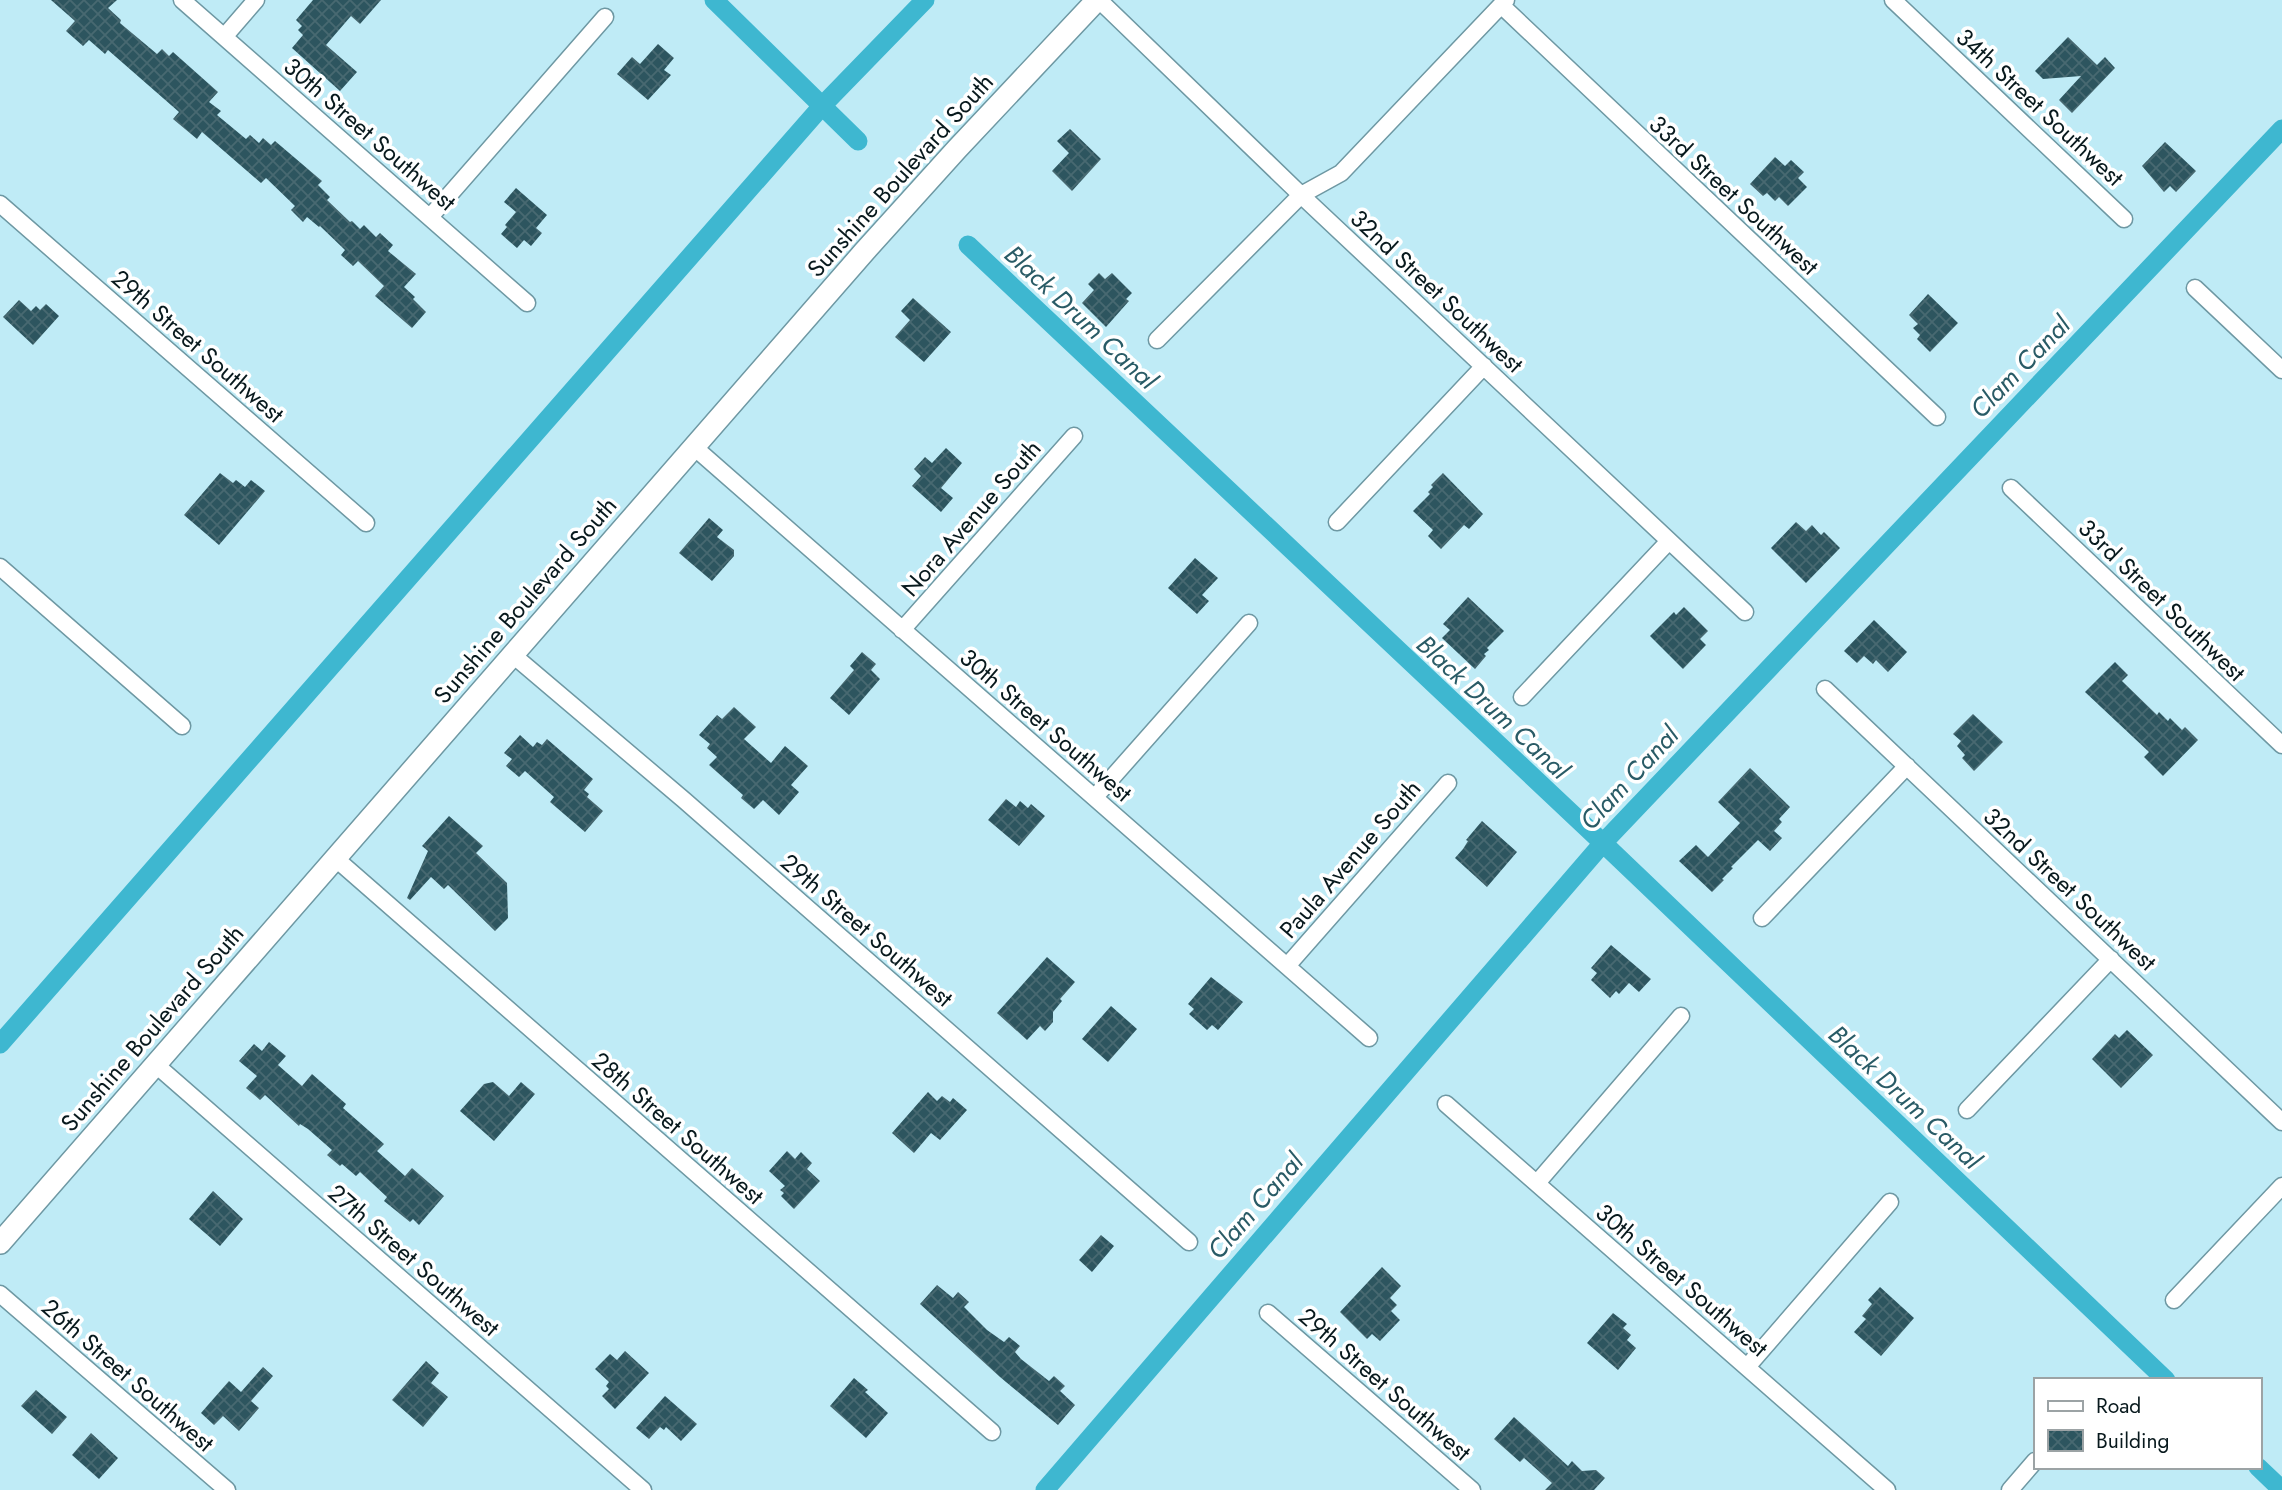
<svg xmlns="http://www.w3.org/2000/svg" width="2282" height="1490" font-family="Jost,sans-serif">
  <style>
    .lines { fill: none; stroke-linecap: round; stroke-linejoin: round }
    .canal { stroke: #3eb7d0; stroke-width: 19 }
    .building { fill: url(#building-cross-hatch) }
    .minor-casing { stroke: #6e98a3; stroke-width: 19 }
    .tertiary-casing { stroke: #6e98a3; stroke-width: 24 }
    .minor { stroke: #fff; stroke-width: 16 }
    .tertiary { stroke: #fff; stroke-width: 21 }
    .labels { text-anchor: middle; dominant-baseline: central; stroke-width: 7; stroke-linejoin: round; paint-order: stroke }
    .street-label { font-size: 24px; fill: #08191d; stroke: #fff }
    .water-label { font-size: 26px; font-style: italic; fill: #295b66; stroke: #fff }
  </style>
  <defs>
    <pattern id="building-cross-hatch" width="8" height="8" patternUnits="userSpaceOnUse" patternTransform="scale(1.75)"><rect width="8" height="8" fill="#2d555f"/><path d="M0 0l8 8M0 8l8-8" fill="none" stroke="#486971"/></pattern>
  </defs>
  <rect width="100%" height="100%" fill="#bfebf6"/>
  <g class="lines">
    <!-- canal -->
    <path class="canal" d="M714,0l144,141
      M968,245l635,598 563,537
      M0,1044l822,-938 103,-106
      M2258,1467l24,23
      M1045,1490l558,-647 679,-714"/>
  </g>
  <!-- building -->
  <path class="building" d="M51,0h66l-9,8 13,12 -1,3 37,31 5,-5 7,7 4,-4 45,40 -9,10 12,9 -4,4 29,24 4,-4 9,8 4,-5 8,7 4,-4 47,40 -4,4 12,12 -3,3 23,22 2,-1 8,8 4,-4 12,12 4,-4 13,12 -5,6 28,23 -12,13 11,10 -2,2 13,13 -14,16 -37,-32 9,-10 -26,-25 -5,5 -12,-11 4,-5 -25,-24 -1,1 -12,-10 -4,5 -12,-12 4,-4 -29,-28 -5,5 -59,-51 -5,7 -24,-20 6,-7 -71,-62 -3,4 -16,-14 -6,6 -17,-15 9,-10z
    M313,0h68l-21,24 -9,-8 -25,29 31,27 -17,19 -48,-43 11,-13 -5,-5 4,-4 -6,-6z
    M2068,37l29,28 8,-8 10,11 -43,45 -13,-13 22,-24 -38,3 -8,-8z
    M658,44l16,14 -10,12 7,5 -23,25 -31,-26 15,-17 8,7z
    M1070,129l31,30 -29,32 -20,-20 17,-18 -12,-12z
    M2165,142l31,29 -20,21 -6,-6 -6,6 -22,-26z
    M1775,157l10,9 6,-6 13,12 -6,6 9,9 -19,19 -9,-9 -4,4 -8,-8 -4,3 -13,-12z
    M516,188l31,27 -11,13 6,5 -11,13 -7,-6 -7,8 -16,-14 6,-7 -2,-2 11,-13 -12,-10z
    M1099,273l6,6 7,-6 20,20 -6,6 3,2 -23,26 -24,-24 12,-13 -6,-6z
    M1928,294l30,29 -28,29 -13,-13 3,-4 -7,-7 5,-4 -9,-9z
    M913,298l38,34 -27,30 -29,-25 15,-17 -9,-9z
    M19,300l12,11 5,-5 4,4 6,-6 13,12 -26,29 -30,-28z
    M946,448l16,15 -21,25 12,10 -12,14 -29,-26 9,-10 -7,-7 11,-12 7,6z
    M220,473l13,10 3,-3 9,7 6,-7 14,11 -46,54 -35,-30z
    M1443,473l40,41 -14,15 -5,-4 -23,24 -13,-13 5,-6 -20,-19 17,-17 -2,-2 5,-5 -2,-2z
    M709,518l14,12 -6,7 17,13v6l-22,25 -33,-28z
    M1796,522l10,9 6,-6 9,10 3,-3 16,16 -34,35 -35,-35z
    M1195,558l23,20 -16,17 7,6 -12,13 -29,-26z
    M1468,597l36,34 -17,17 2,2 -5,4 2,2 -11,13 -33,-31 8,-8 -7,-6z
    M1684,607l24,24 -8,8 6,6 -23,24 -33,-33 24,-24 2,3z
    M1874,620l33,32 -19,20 -12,-12 -3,4 -9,-8 -7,7 -13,-12z
    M862,652l14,12 -5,6 9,9 -31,36 -19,-17 24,-28 -4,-4z
    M2115,662l13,13 -6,6 35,34 2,-3 9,9 2,-3 12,12 3,-3 13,13 -35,36 -19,-19 5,-5 -64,-60z
    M734,707l22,20 -12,12 27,24 14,-17 23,20 -17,19 8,7 -20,23 -16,-15 -9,9 -13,-11 2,-3 -34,-30 8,-8 -10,-9 3,-4 -11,-9 18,-20 5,4z
    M1973,714l30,28 -29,29 -12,-13 3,-3 -8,-9 4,-5 -8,-7z
    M520,735l13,12 4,-5 5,3 5,-6 46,40 -9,11 5,4 -2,3 16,14 -18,21 -35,-30 4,-5 -29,-26 -6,6 -13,-11 6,-7 -8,-6z
    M1750,768l40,39 -11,12 3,3 -8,9 8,7 -12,13 -12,-11 -27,27 2,1 -11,11 2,1 -12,12 -33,-31 17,-16 12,12 32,-34 -22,-21z
    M1006,799l10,8 4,-6 8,7 3,-4 14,12 -26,30 -31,-26z
    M449,816l34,30 -7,7 31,30 1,35 -13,13 -47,-46 -4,4 -13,-12 -21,23 -3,-2 21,-47 -6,-5z
    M1482,821l35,31 -30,35 -32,-29 8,-9 5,-8 -2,-1z
    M1611,945l40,34 -12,13 -10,-9 -10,11 -3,-3 -6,7 -19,-18 6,-7 -6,-5z
    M1047,957l28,25 -15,17 2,2 -9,11v10l-8,9 -5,-5 -13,14 -30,-27z
    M1211,977l32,25 -25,28 -6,-5 -5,5 -18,-16 5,-5 -6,-5z
    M1111,1006l26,23 -29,33 -26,-23z
    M2127,1030l26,25 -32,33 -29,-29 23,-25 4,4z
    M269,1042l17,14 -8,9 24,21 10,-12 34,30 -3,4 41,36 -7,7 28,25 7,-8 32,28 -25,29 -6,-6 -3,3 -26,-21 3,-4 -27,-25 -4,4 -14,-12 -2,2 -13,-11 5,-5 -24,-21 -8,-5 -1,2 -34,-31 -5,5 -14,-12 11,-12 -18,-15 15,-17 8,7z
    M493,1082l16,14 12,-14 14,12 -41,47 -34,-30 24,-27z
    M928,1092l9,9 5,-5 8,6 3,-4 14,12 -27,30 -9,-7 -17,20 -22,-20z
    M787,1151l8,8 6,-7 11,11 -5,6 13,12 -26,28 -13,-13 3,-3 -4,-3 5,-4 -16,-15z
    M213,1191l30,28 -23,27 -31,-27z
    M1101,1235l13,11 -22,26 -13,-12z
    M1382,1267l19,19 -11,12 7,7 -6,6 9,9 -20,21 -8,-7 -5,5 -27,-27z
    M937,1285l16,13 5,-6 11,10 -5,5 23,23 17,12 5,-5 11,9 -5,6 6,7 28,22 5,-5 11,10 -5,5 15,14 -17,20 -58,-48 -80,-73z
    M1880,1287l34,31 -33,38 -27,-24 12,-13 -4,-3 10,-12 -4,-4z
    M1613,1313l14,11 -4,4 8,7 -4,5 9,8 -18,22 -31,-27z
    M625,1351l24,22 -34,36 -13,-13 7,-7 -3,-3 3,-4 -14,-13 15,-15 7,6z
    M426,1361l13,12 -8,10 17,14 -25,30 -31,-27z
    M263,1367l10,9 -22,25 8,7 -20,23 -16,-15 -9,9 -13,-12 28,-32 12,11z
    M854,1378l14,12 -3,2 23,21 -22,25 -36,-32z
    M36,1390l31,27 -15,17 -31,-28z
    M665,1396l32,28 -16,17 -15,-14 -2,3 -4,-3 -11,12 -13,-11z
    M1514,1417l54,49 4,-5 10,10 14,-1 9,8 -11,12h-49l7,-7 -28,-25 -4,4 -26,-23z
    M91,1433l27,25 -19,21 -27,-24z"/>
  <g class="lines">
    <!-- minor casing -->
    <g class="minor-casing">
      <path id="minor" d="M182,0l345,303
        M1099,0l202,195 444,417
        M1893,0l231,219
        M1501,5l436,412
        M224,37l32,-37
        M0,204l366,319
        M430,217l175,-200
        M2195,288l87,82
        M1157,340l144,-145 40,-22 165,-173
        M694,447l675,591
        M2011,488l271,257
        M1337,522l147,-156
        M0,567l182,159
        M902,630l172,-194
        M513,655l171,145 505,442
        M1825,689l457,433
        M1522,697l147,-156
        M1095,797l154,-174
        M335,858l657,574
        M1762,918l145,-152
        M1287,966l161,-183
        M155,1064l488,426
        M1446,1104l441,386
        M1967,1110l144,-151
        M1537,1183l144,-167
        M0,1294l227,196
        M2174,1300l108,-114
        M1268,1313l204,177
        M1747,1367l143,-165
        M2010,1490l25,-29"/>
    </g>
    <!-- tertiary casing -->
    <g class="tertiary-casing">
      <path id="tertiary" d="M0,1243l864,-991 93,-103 140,-149"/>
    </g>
    <!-- minor -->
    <use href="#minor" class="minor"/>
    <!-- tertiary -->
    <use href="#tertiary" class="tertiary"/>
  </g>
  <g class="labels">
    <!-- street labels -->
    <g class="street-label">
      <text transform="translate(2040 107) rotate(43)">34th Street Southwest</text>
      <text transform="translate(370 134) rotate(41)">30th Street Southwest</text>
      <text transform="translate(900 175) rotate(-48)">Sunshine Boulevard South</text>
      <text transform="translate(1734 195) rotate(43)">33rd Street Southwest</text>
      <text transform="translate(1437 291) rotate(43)">32nd Street Southwest</text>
      <text transform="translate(198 346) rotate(41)">29th Street Southwest</text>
      <text transform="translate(971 518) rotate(-49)">Nora Avenue South</text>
      <text transform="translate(525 600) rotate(-49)">Sunshine Boulevard South</text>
      <text transform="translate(2162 600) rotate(44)">33rd Street Southwest</text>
      <text transform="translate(1046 725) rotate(41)">30th Street Southwest</text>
      <text transform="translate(1350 859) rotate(-49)">Paula Avenue South</text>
      <text transform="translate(2070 889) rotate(43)">32nd Street Southwest</text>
      <text transform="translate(867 930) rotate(41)">29th Street Southwest</text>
      <text transform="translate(152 1028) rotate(-49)">Sunshine Boulevard South</text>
      <text transform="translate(678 1128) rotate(41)">28th Street Southwest</text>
      <text transform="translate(414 1260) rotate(41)">27th Street Southwest</text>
      <text transform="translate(1682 1280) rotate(41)">30th Street Southwest</text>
      <text transform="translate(128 1375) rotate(41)">26th Street Southwest</text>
      <text transform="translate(1385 1384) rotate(41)">29th Street Southwest</text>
    </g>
    <!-- water labels -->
    <g class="water-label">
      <text transform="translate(1081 317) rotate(43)">Black Drum Canal</text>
      <text transform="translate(2020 367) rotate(-46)">Clam Canal</text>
      <text transform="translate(1493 707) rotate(43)">Black Drum Canal</text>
      <text transform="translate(1629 778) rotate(-47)">Clam Canal</text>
      <text transform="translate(1905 1097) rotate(43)">Black Drum Canal</text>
      <text transform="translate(1255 1206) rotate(-49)">Clam Canal</text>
    </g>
  </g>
  <!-- legend -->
  <rect x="2034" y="1378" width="228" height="91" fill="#ffffff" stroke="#9ca3a5" stroke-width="2"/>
  <rect x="2048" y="1401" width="35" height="10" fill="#ffffff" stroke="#9ca3a5" stroke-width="2"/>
  <text x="2096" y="1413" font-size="21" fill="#08191d">Road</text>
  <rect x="2048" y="1430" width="35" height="21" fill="url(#building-cross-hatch)" stroke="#9ca3a5" stroke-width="2"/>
  <text x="2096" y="1448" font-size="21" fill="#08191d">Building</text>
</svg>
